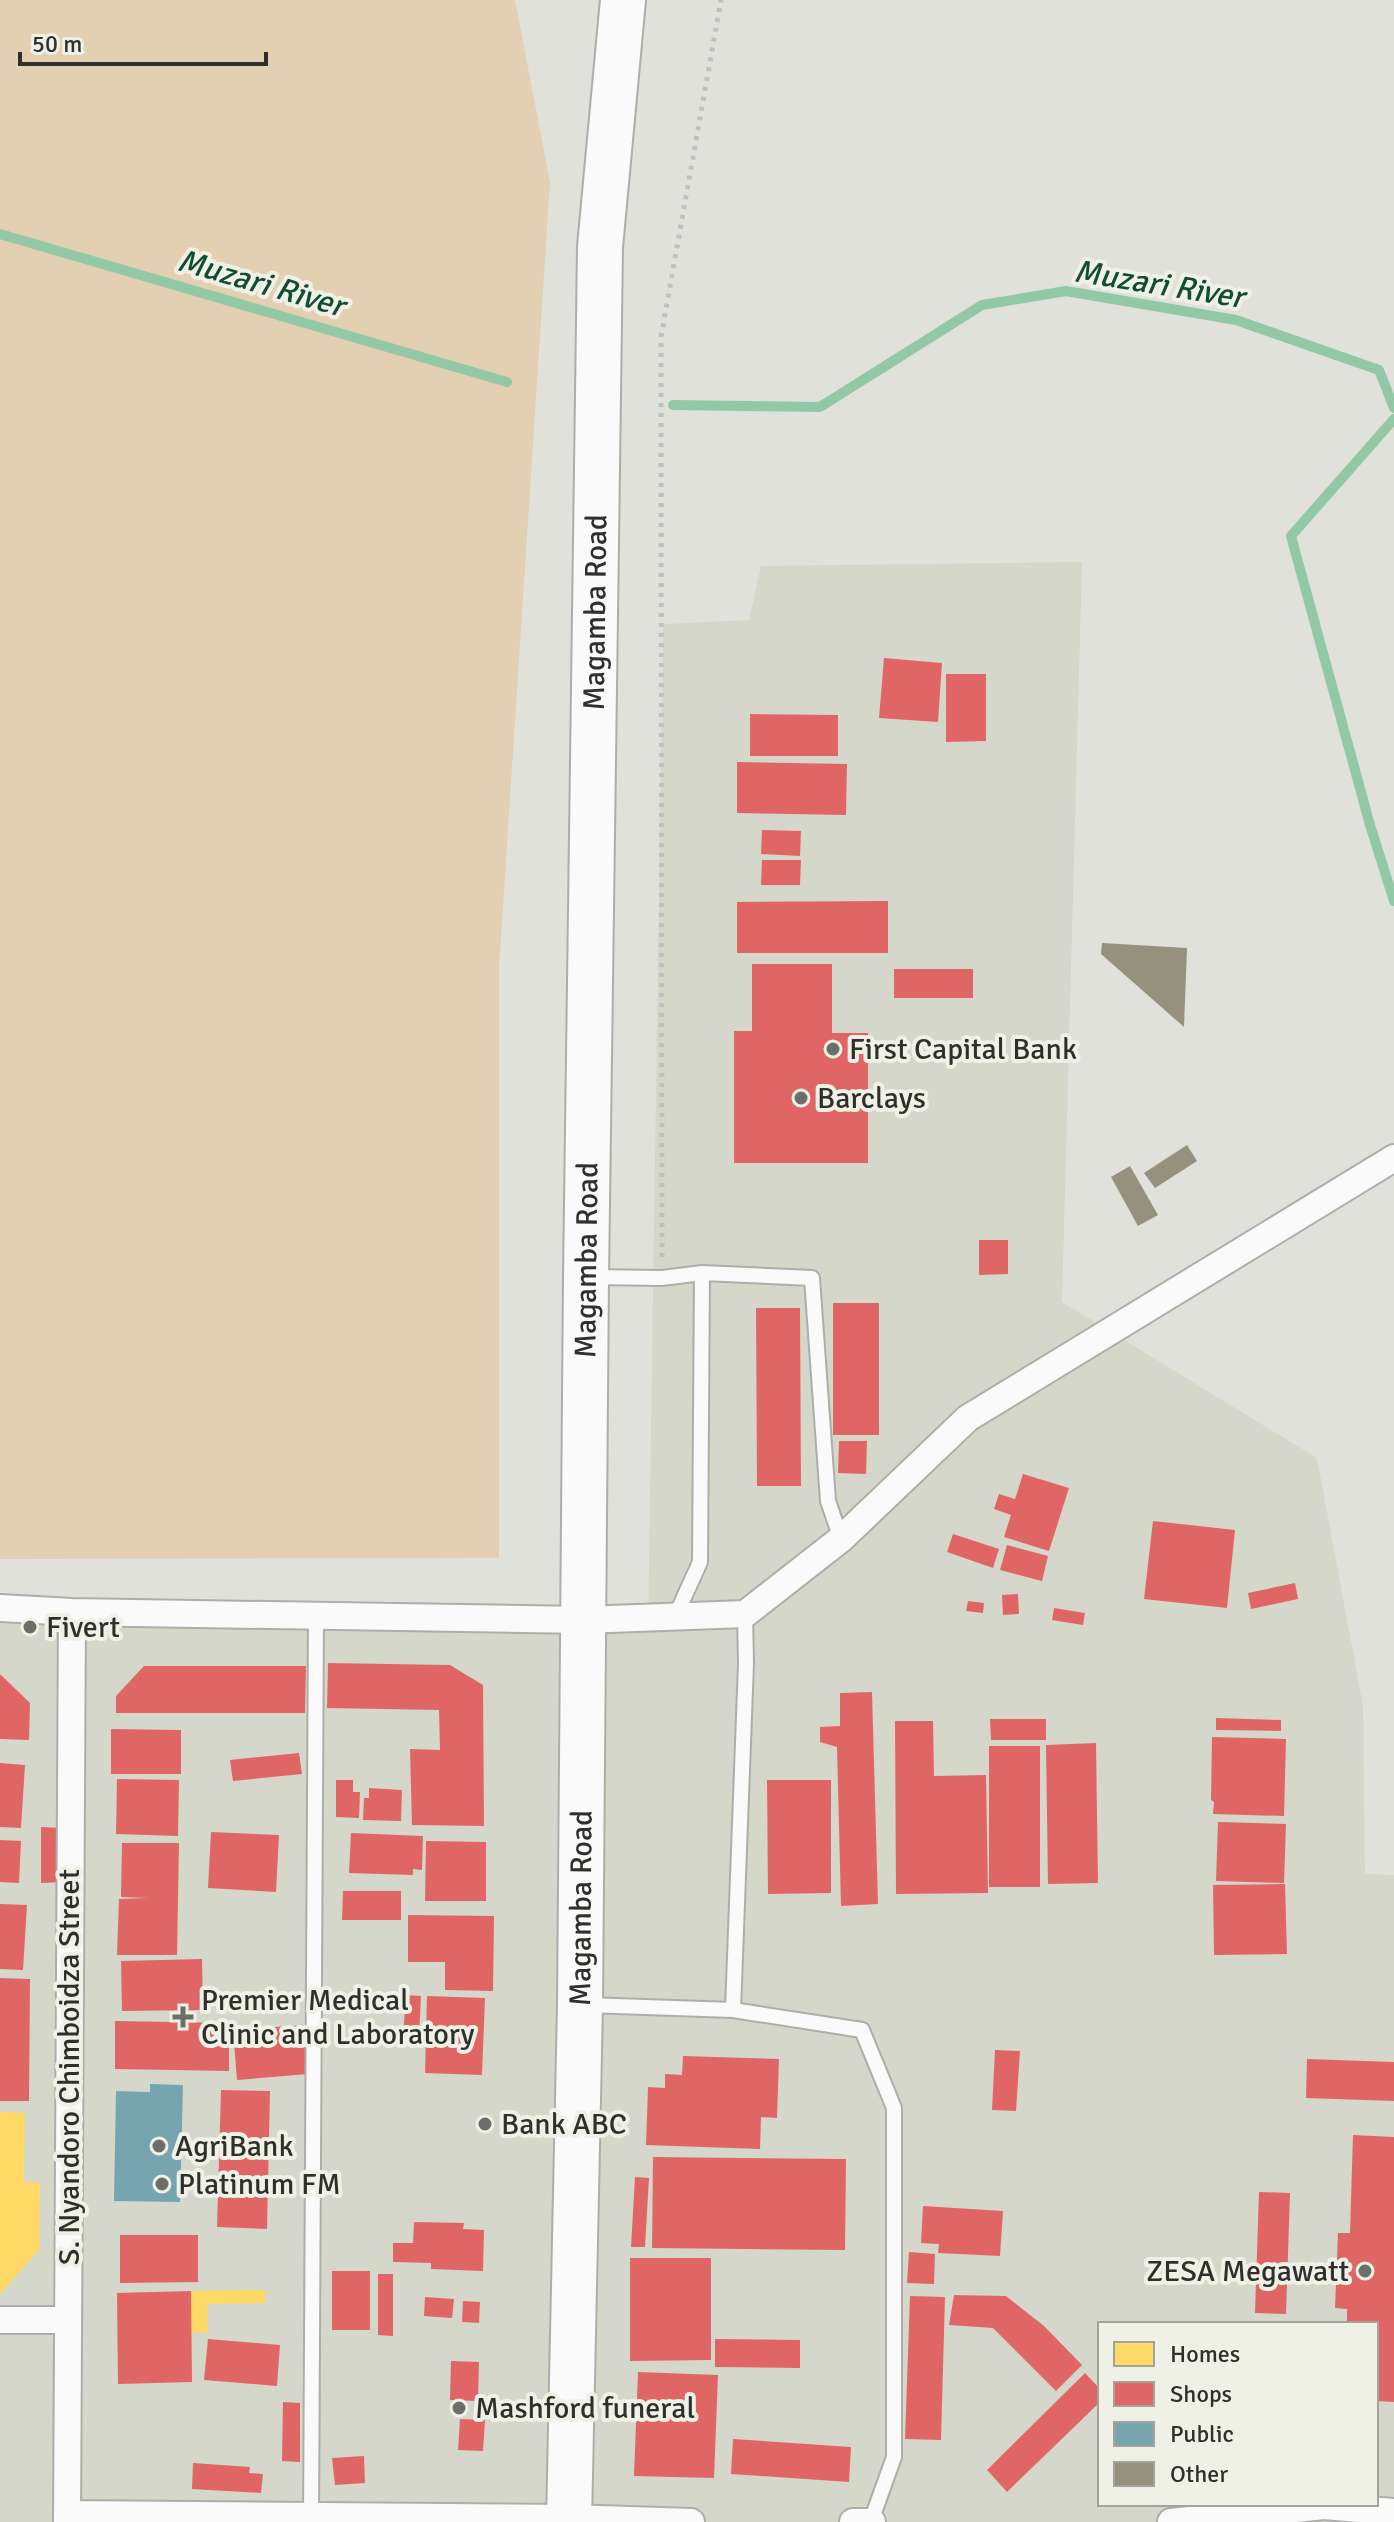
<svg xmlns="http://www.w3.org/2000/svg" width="1394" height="2522" font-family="Signika,sans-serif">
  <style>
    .built { fill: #d5d7ca; fill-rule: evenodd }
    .green { fill: #e3cfb2 }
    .homes { fill: #ffd966 }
    .shops { fill: #e06666 }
    .public { fill: #76a5af }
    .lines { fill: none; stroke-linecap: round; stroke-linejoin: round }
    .stream { stroke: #93c8a6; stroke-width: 10 }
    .building { fill: #95917c }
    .lane-casing { stroke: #adaea9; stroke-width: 18 }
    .street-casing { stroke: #adaea9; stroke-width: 30 }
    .highway-casing { stroke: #adaea9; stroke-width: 48 }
    .path { stroke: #c0c0c0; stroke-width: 5; stroke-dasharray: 4 6; stroke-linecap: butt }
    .lane { stroke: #fafafa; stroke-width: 14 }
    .street { stroke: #fafafa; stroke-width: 26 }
    .highway { stroke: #fafafa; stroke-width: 44 }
    .poi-dot { fill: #6d6e6a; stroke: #eff1e6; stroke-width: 3 }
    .labels { text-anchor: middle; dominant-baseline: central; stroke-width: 8; stroke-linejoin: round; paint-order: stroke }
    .street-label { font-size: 30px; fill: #2f302c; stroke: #eff1e6 }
    .poi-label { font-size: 30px; fill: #2f302c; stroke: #eff1e6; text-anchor: start }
    .water-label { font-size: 32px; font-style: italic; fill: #124d2f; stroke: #eff1e6 }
  </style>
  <rect width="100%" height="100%" fill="#e1e1dc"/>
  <!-- built -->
  <path class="built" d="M1082,562l-20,740 255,156 46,248 2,168 29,1v647h-1394v-899l648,7 15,-1006 86,-4 12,-54zM1100,2324h276v180h-276z"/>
  <!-- green -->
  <path class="green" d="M0,0h515l35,182 -51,786v590l-499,1z"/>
  <!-- homes -->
  <path class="homes" d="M0,2112l25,1 -1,69 16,1 -1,67 -39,44z
    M265,2290l1,13 -59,1 1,28h-17v-41z"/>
  <!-- shops -->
  <path class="shops" d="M884,658l58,5 -4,59 -59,-4z
    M946,674h40v67l-40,1z
    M750,714l88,1v41h-88z
    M737,762l110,2 -1,51 -109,-2z
    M762,830l39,1 -1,25 -39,-2z
    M762,860h39l-1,25h-39z
    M888,901v52h-151v-51z
    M752,964h80v69h36v130h-134v-132h18z
    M894,969h79v29h-79z
    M979,1240h29v34l-29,1z
    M833,1303h46v132h-46z
    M756,1308h44l1,178h-44z
    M839,1441h28l-1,33 -28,-1z
    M1023,1474l46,14 -20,63 -45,-14 7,-22 -17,-6 5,-15 16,5z
    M1153,1521l82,9 -8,78 -83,-9z
    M953,1534l46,15 -6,19 -46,-16z
    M1007,1545l41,11 -6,25 -42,-11z
    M1295,1583l3,16 -47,10 -3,-16z
    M1018,1594l1,20 -16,1 -1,-20z
    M968,1601l16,2 -1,10 -17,-2z
    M1054,1608l31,5 -2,12 -31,-5z
    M328,1663l122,2 33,20 1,141 -72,-1 -2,-76 30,1 -1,-40 -112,-2z
    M144,1666h162l-1,47h-189v-17z
    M0,1674l30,29 -1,37 -29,-1z
    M872,1692l6,212 -37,2 -4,-159 -17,-5v-15l20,-1v-33z
    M1216,1718l65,2v11l-65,-1z
    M990,1719h56v21h-55z
    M895,1721h38l1,55 52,-1 2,118 -92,1z
    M111,1729l70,1v44h-70z
    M1212,1737l74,2 -2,77 -71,-2 1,-12 -3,-2z
    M1096,1743l2,140 -50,1 -2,-139z
    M989,1746h51v141h-51z
    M299,1753l3,21 -69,7 -3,-21z
    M0,1763l25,2 -4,63 -21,-1z
    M117,1779l62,1 -1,56 -62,-2z
    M336,1780h17v12h7l-1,26 -23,-1z
    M767,1780h64v113l-63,1z
    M369,1788l33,2 -1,31 -38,-1 1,-22h5z
    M1218,1822l68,2 -2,59 -68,-2z
    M41,1827l22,1 1,54 -23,1z
    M211,1832l68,3 -3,57 -68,-4z
    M351,1833l72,3 -1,34 -9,-1v6l-64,-2z
    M0,1840l21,1 -2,42 -19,-1z
    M426,1841l60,1v59h-61z
    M122,1843h57l-2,112h-60l2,-56 29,-1 -27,-1z
    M1285,1884l2,70 -73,1 -1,-70z
    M343,1891h58v29h-59z
    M0,1904l27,1 -4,65 -23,-1z
    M408,1915l86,1 -1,75 -48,-1v-28h-37z
    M202,1959l1,51 -81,1 -1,-50z
    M0,1978l30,1 -1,122h-29z
    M406,1995l15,1 -2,41 -16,-1z
    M427,1996l58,2 -3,77 -57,-2z
    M115,2021l114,2v48l-114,-2z
    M304,2025l4,49 -71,6 -4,-50z
    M995,2050l25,1 -4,60 -24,-1z
    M683,2056l96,3 -2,59 -16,-1 -1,32 -114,-4 2,-58 17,1v-14l17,1z
    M1307,2059l87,3v39l-88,-3z
    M221,2090l49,1 -3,138 -50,-2z
    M1353,2135l41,2v265l-18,-1v-77h-29v-15l-12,-1 3,-75h12z
    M653,2157l193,2 -1,91 -193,-2z
    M635,2177l14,1 -4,69h-14z
    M1259,2192l31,1 -4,121 -31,-1z
    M923,2206l80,5 -3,45 -62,-3 1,-9 -18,-1z
    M414,2222l50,1 -1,6 21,1 -1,41 -52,-2v-6l-38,-1v-19h20z
    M120,2235h78v47l-78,1z
    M909,2252l26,2 -1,30 -27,-1z
    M630,2258h81v102l-81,1z
    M332,2271h38v59h-38z
    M378,2274h15v62l-15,-1z
    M191,2291l1,91 -74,2 -1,-91z
    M954,2295l52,1 38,30 38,39 -26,26 -63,-63 -44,-3z
    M910,2296l35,1 -4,143 -36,-1z
    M425,2297l29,2 -2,19 -28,-2z
    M463,2301l17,1 -1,21 -17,-1z
    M208,2339l72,6 -3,41 -73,-6z
    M715,2339l85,1v28l-85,-1z
    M451,2361l28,1 -1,39 -28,-1z
    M638,2372l80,3 -4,103 -80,-2z
    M1085,2373l15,16v13l-93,90 -20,-22z
    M283,2402l17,1v59l-18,-1z
    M460,2419l25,1 -2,31 -25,-1z
    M733,2439l118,8 -2,35 -118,-8z
    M364,2456l1,27 -30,2 -3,-27z
    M193,2463l57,4 -1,6 14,1 -2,19 -69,-4z"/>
  <!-- public -->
  <path class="public" d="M150,2084l33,1 -3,117 -66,-1 2,-110 34,1z"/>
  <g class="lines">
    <!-- stream -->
    <path class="stream" d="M0,234l507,148
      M673,405l147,2 162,-102 84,-14 170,29 143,50 15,38
      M1394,419l-103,117 79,289 24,76"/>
  </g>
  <!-- building -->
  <path class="building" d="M1102,943l85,5 -3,79 -83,-73z
    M1187,1145l10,16 -42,27 -11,-15z
    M1130,1166l28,49 -20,11 -27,-49z"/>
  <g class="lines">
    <!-- lane casing -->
    <g class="lane-casing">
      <path id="lane" d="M702,1273l110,5 16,223 13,38
        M590,1277l72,1 40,-5 -2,289 -24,53
        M586,2005l147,5 129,20 32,78v349l-23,64
        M733,2010l13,-347 -1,-49
        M311,2522l5,-906"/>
    </g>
    <!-- street casing -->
    <g class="street-casing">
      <path id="street" d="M0,1608l72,4 511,8 162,-6 96,-75 127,-121 426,-260
        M0,2320h68
        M67,2514l502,4 122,4
        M67,2522l5,-910
        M853,2522h19
        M1171,2522l153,-16 70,6"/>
    </g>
    <!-- highway casing -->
    <g class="highway-casing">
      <g id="highway">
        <path id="s1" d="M569,2522l11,-517 6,-728 14,-1030 23,-247"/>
      </g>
    </g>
    <!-- path -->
    <path class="path" d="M662,1257l-1,-920 60,-337"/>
    <!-- lane -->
    <use href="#lane" class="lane"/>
    <!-- street -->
    <use href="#street" class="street"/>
    <!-- highway -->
    <use href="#highway" class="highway"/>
  </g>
  <!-- markers -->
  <g class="poi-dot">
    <circle cx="833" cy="1049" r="8"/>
    <circle cx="801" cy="1098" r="8"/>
    <circle cx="30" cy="1627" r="8"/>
    <path d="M179 2005h8v8h8v8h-8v8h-8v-8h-8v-8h8z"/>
    <circle cx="485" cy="2124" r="8"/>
    <circle cx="159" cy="2146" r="8"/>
    <circle cx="162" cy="2184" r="8"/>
    <circle cx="1365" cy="2271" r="8"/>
    <circle cx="459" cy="2408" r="8"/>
  </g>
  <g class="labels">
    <!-- street labels -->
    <g class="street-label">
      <text stroke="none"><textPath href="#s1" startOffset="1910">Magamba Road</textPath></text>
      <text stroke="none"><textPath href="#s1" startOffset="1262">Magamba Road</textPath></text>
      <text stroke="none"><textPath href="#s1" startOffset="614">Magamba Road</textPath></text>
      <text transform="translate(69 2067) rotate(-90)">S. Nyandoro Chimboidza Street</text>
    </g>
    <!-- poi labels -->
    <g class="poi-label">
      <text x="849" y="1049">First Capital Bank</text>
      <text x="817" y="1098">Barclays</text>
      <text x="46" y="1627">Fivert</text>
      <text x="201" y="2000">Premier Medical<tspan x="201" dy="34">Clinic and Laboratory</tspan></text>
      <text x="501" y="2124">Bank ABC</text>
      <text x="175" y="2146">AgriBank</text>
      <text x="178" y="2184">Platinum FM</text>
      <text x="1349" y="2271" text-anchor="end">ZESA Megawatt</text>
      <text x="475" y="2408">Mashford funeral</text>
    </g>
    <!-- water labels -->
    <g class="water-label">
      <text transform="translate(261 283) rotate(16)">Muzari River</text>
      <text transform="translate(1159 284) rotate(9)">Muzari River</text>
    </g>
  </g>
  <!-- legend -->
  <rect x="1098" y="2322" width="280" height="184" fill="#eff1e6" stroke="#a2a49c" stroke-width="2"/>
  <rect x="1114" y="2342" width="40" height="24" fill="#ffd966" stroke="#a2a49c" stroke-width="2"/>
  <text x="1170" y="2362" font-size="24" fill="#2f302c">Homes</text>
  <rect x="1114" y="2382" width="40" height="24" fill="#e06666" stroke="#a2a49c" stroke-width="2"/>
  <text x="1170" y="2402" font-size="24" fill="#2f302c">Shops</text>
  <rect x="1114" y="2422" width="40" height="24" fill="#76a5af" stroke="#a2a49c" stroke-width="2"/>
  <text x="1170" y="2442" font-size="24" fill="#2f302c">Public</text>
  <rect x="1114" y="2462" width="40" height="24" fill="#95917c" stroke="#a2a49c" stroke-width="2"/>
  <text x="1170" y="2482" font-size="24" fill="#2f302c">Other</text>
  <!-- scale -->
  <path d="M20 52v12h246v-12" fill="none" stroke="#2f302c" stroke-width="4"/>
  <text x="32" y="52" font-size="24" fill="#2f302c" stroke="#eff1e6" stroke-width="6" paint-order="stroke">50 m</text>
</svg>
